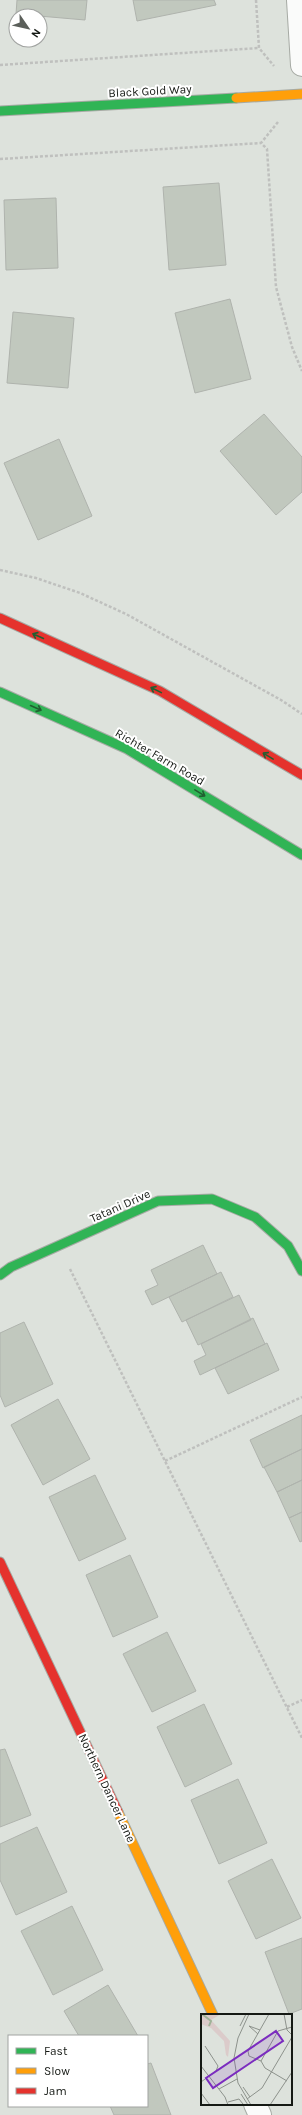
<svg xmlns="http://www.w3.org/2000/svg" width="302" height="2115" font-family="Karla,sans-serif">
  <style>
    .building { fill: #c1c8be; stroke: #afb3ad }
    .lines { fill: none; stroke-linecap: round; stroke-linejoin: round }
    .street-casing { stroke: #a6aaa4; stroke-width: 24 }
    .fast-casing { stroke: #a6aaa4; stroke-width: 11 }
    .slow-casing { stroke: #a6aaa4; stroke-width: 11 }
    .jam-casing { stroke: #a6aaa4; stroke-width: 11 }
    .path { stroke: #bfc0be; stroke-width: 2.5; stroke-dasharray: 3 2; stroke-linecap: butt }
    .street { stroke: #fafbfa; stroke-width: 22 }
    .fast { stroke: #30b455; stroke-width: 9 }
    .slow { stroke: #ff9f0a; stroke-width: 9 }
    .jam { stroke: #e5322d; stroke-width: 9 }
    .oneway { stroke: #215f31 }
    .labels { text-anchor: middle; dominant-baseline: central; stroke-width: 4; stroke-linejoin: round; paint-order: stroke }
    .street-label { font-size: 12px; fill: #151914; stroke: #fff }
    .inset-river { fill: none; stroke: #9fb297; stroke-width: 2 }
    .inset-road { fill: none; stroke: #8d928c; stroke-width: 1 }
    .view { fill: #7b2cbf; fill-opacity: 0.15; stroke: #7b2cbf; stroke-width: 2 }
    .inset-edge { fill: none; stroke: #151914; stroke-width: 2 }
  </style>
  <rect width="100%" height="100%" fill="#dde2dc"/>
  <!-- building -->
  <path class="building" d="M17,0h70l-2,20 -69,-6z
    M133,0h81l2,5 -79,16z
    M219,183l7,82 -57,5 -6,-83z
    M56,198l2,70 -52,2 -2,-70z
    M230,299l21,80 -56,14 -20,-80z
    M13,312l61,6 -6,70 -61,-5z
    M264,414l38,43v35l-26,23 -56,-64z
    M59,439l33,77 -54,24 -34,-77z
    M203,1245l14,29 -65,31 -7,-14 13,-6 -7,-15z
    M221,1272l12,25 -51,25 -13,-25z
    M239,1295l12,25 -53,25 -12,-25z
    M253,1318l12,26 -65,31 -6,-14 12,-6 -5,-11z
    M24,1322l29,62 -48,23 -5,-12v-62z
    M267,1343l12,27 -51,24 -13,-26z
    M58,1399l32,60 -47,26 -32,-60z
    M302,1415v34l-39,19 -13,-28z
    M302,1449v31l-25,12 -13,-25z
    M95,1475l31,64 -47,22 -30,-64z
    M302,1480v32l-13,6 -12,-26z
    M302,1512v29l-2,1 -11,-24z
    M130,1555l28,62 -45,20 -27,-62z
    M167,1632l29,59 -44,21 -29,-58z
    M204,1704l28,60 -47,23 -28,-60z
    M5,1749l26,66 -31,12v-77z
    M238,1779l29,64 -48,21 -28,-64z
    M37,1827l30,65 -51,23 -16,-35v-36z
    M272,1859l29,59 -45,21 -28,-58z
    M72,1906l31,64 -50,25 -32,-64z
    M302,1938v71l-13,5 -24,-62z
    M108,1985l30,51h-59l-15,-25z
    M151,2063l20,52h-57l-4,-9h37v-42z"/>
  <g class="lines">
    <!-- street casing -->
    <g class="street-casing">
      <path id="street" d="M298,0l4,65
        M255,2104l5,11"/>
    </g>
    <!-- fast casing -->
    <g class="fast-casing">
      <path id="fast" d="M0,111l236,-13
        M0,692l127,57 175,106
        M0,1275l11,-8 147,-66 54,-2 43,18 33,29 14,25"/>
    </g>
    <!-- slow casing -->
    <g class="slow-casing">
      <path id="slow" d="M236,98l66,-4
        M118,1812l95,203"/>
    </g>
    <!-- jam casing -->
    <g class="jam-casing">
      <path id="jam" d="M0,618l160,73 142,84
        M0,1562l118,250"/>
    </g>
    <!-- path -->
    <path class="path" d="M256,0l3,48 15,18
      M0,65l259,-17
      M278,122l-17,21 6,6 9,138 16,60 10,24
      M0,159l261,-16
      M0,570l36,8 44,15 46,21 155,86 21,14
      M70,1269l232,469
      M165,1461l137,-64
      M287,1707l15,-7"/>
    <!-- street -->
    <use href="#street" class="street"/>
    <!-- fast -->
    <use href="#fast" class="fast"/>
    <!-- slow -->
    <use href="#slow" class="slow"/>
    <!-- jam -->
    <use href="#jam" class="jam"/>
  </g>
  <!-- one-way arrows -->
  <defs><path id="oneway-shaft" d="M-6 0H5M1.5-3L5.5 0L1.5 3" fill="none" stroke-width="1.6" stroke-linecap="round" stroke-linejoin="round"/></defs>
  <g class="oneway">
    <use href="#oneway-shaft" transform="translate(38 636) rotate(-156)"/>
    <use href="#oneway-shaft" transform="translate(156 690) rotate(-154)"/>
    <use href="#oneway-shaft" transform="translate(36 708) rotate(24)"/>
    <use href="#oneway-shaft" transform="translate(268 756) rotate(-149)"/>
    <use href="#oneway-shaft" transform="translate(200 793) rotate(31)"/>
  </g>
  <g class="labels">
    <!-- street labels -->
    <g class="street-label">
      <text transform="translate(150 91) rotate(-3)">Black Gold Way</text>
      <text transform="translate(160 757) rotate(30)">Richter Farm Road</text>
      <text transform="translate(120 1206) rotate(-24)">Tatani Drive</text>
      <text transform="translate(107 1788) rotate(65)">Northern Dancer Lane</text>
    </g>
  </g>
  <!-- overview -->
  <g transform="translate(201 2014)">
    <rect width="91" height="91" fill="#dde2dc"/>
    <path d="M0,0h20l-10,6 19,21 -2,16 -2,-2 -2,-14 -13,-13 -10,-4z" fill="#dbcbca"/>
    <path class="inset-river" d="M1,0l9,7 -2,5"/>
    <path class="inset-road" d="M48,0l-11,24 -4,20 4,25 13,22M83,0l3,16 5,5M39,12l6,-12M57,20l-9,-8 11,4M60,47l-12,-5 -1,-5 21,-37M0,52l24,31 3,8M86,67l-22,-13 -4,-7 17,-30 14,-4M0,68l15,-11 2,-5 -13,-20M42,73l7,10M18,75l18,-10M0,79l9,12M40,80l7,11M46,85l15,-11 30,-51M27,88l11,-3 4,5 -2,1M69,91l22,-33"/>
    <path class="view" d="M75,17l7,10 -70,47 -7,-10z"/>
    <rect width="91" height="91" class="inset-edge"/>
  </g>
  <!-- legend -->
  <rect x="8" y="2035" width="140" height="72" fill="#ffffff" stroke="#a1a3a1"/>
  <rect x="16" y="2048" width="20" height="6" fill="#30b455" stroke="#a1a3a1"/>
  <text x="44" y="2055" font-size="12" fill="#151914">Fast</text>
  <rect x="16" y="2068" width="20" height="6" fill="#ff9f0a" stroke="#a1a3a1"/>
  <text x="44" y="2075" font-size="12" fill="#151914">Slow</text>
  <rect x="16" y="2088" width="20" height="6" fill="#e5322d" stroke="#a1a3a1"/>
  <text x="44" y="2095" font-size="12" fill="#151914">Jam</text>
  <!-- north arrow -->
  <g transform="translate(28 28) rotate(124)"><circle r="19" fill="#ffffff" stroke="#a1a3a1"/>
  <path d="M0-3L7 15L0 10L-7 15Z" fill="#5b5f5a"/>
  <text y="-6" font-size="11" font-weight="bold" text-anchor="middle" fill="#151914">N</text>
  </g>
</svg>
